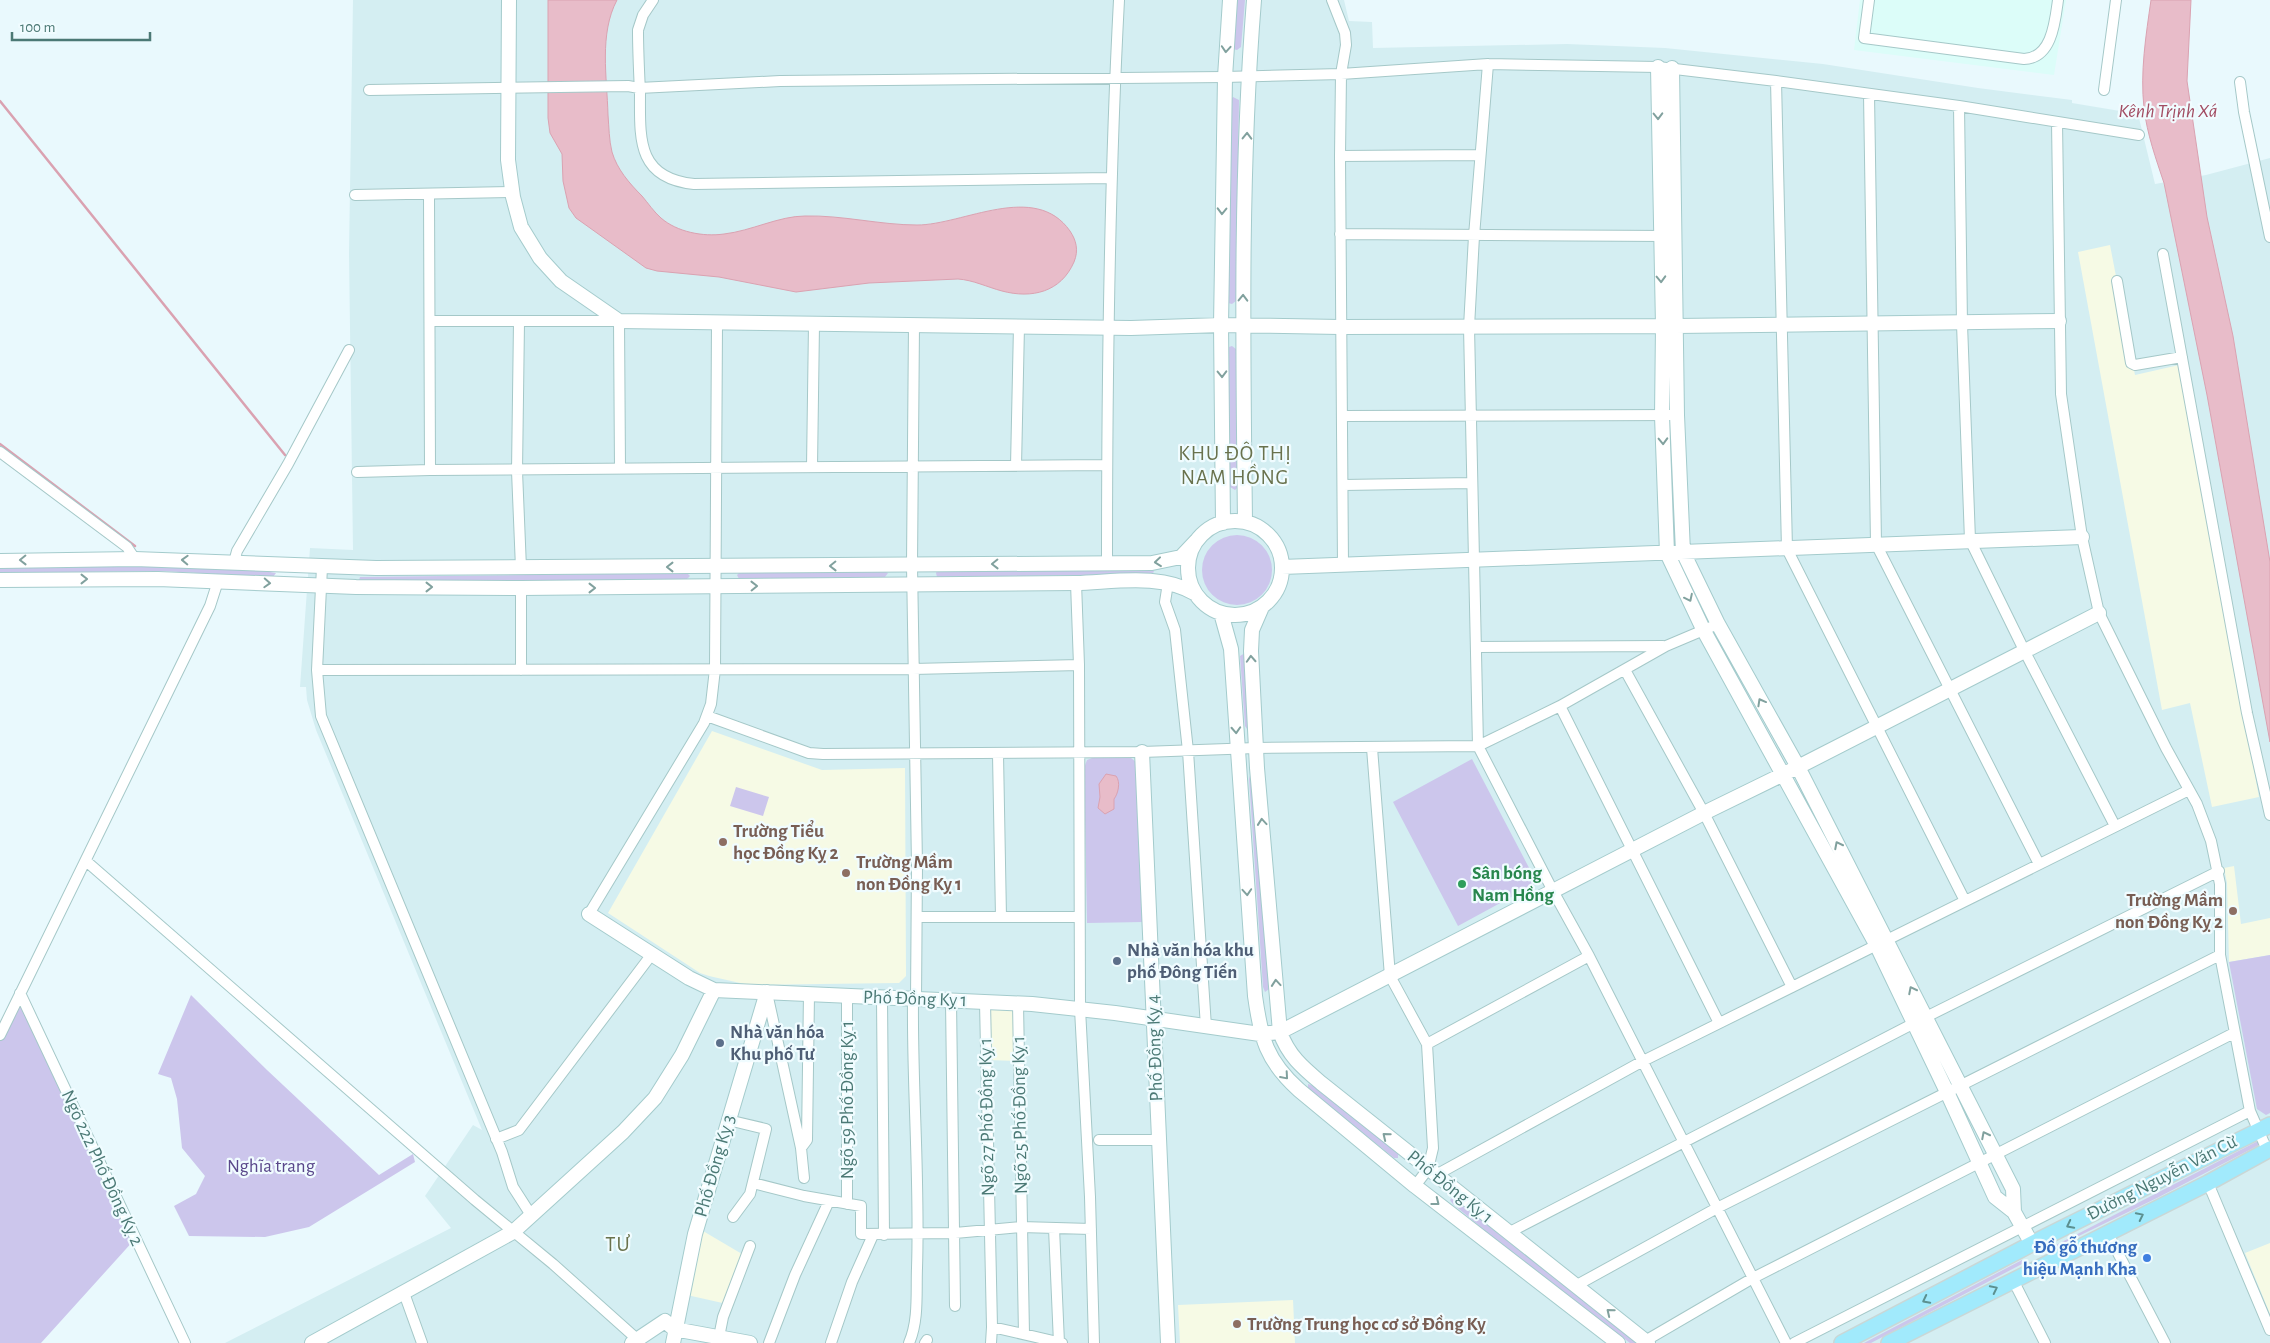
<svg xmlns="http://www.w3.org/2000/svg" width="2270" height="1343" font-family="'Alegreya Sans',sans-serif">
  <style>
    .residential { fill: #d4eef2 }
    .commercial { fill: #dcfdf9 }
    .education { fill: #f6fae5 }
    .green { fill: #ccc6ec }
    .water { fill: #e8bcc9; stroke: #daa2b1 }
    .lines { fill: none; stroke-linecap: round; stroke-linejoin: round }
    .stream { stroke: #daa2b1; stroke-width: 2.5 }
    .street-casing { stroke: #a5c8c8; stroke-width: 12 }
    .secondary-casing { stroke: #a4cbcc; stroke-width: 16 }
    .primary-casing { stroke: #c9d7d6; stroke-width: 18 }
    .street { stroke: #fff; stroke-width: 10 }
    .secondary { stroke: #fff; stroke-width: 14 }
    .primary { stroke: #a1eafc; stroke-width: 15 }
    .oneway { stroke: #81a19e }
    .oneway2 { stroke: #5c9090 }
    .education-dot { fill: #8d6e63; stroke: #f0fcff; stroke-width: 2 }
    .leisure-dot { fill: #2e9e5b; stroke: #f0fcff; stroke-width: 2 }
    .service-dot { fill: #5c6f8a; stroke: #f0fcff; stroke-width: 2 }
    .shop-dot { fill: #3f7fe0; stroke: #f0fcff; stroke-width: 2 }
    .labels { text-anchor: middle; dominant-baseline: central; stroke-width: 4.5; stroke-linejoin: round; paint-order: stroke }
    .education-label { font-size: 19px; font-weight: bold; fill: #785e54; stroke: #f0fcff; text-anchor: start }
    .leisure-label { font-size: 19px; font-weight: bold; fill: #27864d; stroke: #f0fcff; text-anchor: start }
    .service-label { font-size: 19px; font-weight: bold; fill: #4e5e75; stroke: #f0fcff; text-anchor: start }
    .street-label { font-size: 19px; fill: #4b7975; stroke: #f0fcff }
    .park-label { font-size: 19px; fill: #5a488b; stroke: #f0fcff }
    .shop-label { font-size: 19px; font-weight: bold; fill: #366cbe; stroke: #f0fcff; text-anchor: end }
    .water-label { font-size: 20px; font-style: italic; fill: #a24d63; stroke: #f0fcff }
    .quarter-label { font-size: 21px; letter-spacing: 1px; fill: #69724d; stroke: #f0fcff }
  </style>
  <rect width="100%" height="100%" fill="#e9f9fd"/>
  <!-- residential -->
  <path class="residential" d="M353,0h991l5,21 23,1 1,26 194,-4 98,4 158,16 155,24 94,12v3l66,11 17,70 51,-9 64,-17v1185h-2045l226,-115 -26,-32 48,-71 9,5 -166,-400 -9,-30 -1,-13h-6l10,-139 43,2 -4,-297z"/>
  <!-- commercial -->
  <path class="commercial" d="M1860,0h206l-12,75 -200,-25z"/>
  <!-- education -->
  <path class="education" d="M2110,245l25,130 44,-10 80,432 -47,10 -22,-104 -28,7 -84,-458z
    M712,731l110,39 83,-2 1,208 -7,7 -150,2 -40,-9 -9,-3 -92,-60z
    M2234,866l7,58 29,-6v37l-41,7 -2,-79 -3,-15z
    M988,1010h29v51l-29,-1z
    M703,1231l39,23 -15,50 -40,-9z
    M2270,1243v71l-25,-61z
    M1293,1300l2,43h-115l-2,-38z"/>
  <!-- green -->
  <path class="green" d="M1237,0h8l-4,47 -4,3 -4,-1z
    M1233,97l6,3 -3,201 -4,3 -4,-1 3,-204z
    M1232,346l4,3 4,136 -5,5 -5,-3 -2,-134 1,-6z
    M1202 570a35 35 0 1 1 70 0a35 35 0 1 1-70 0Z
    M150,566l114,5 12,2 -3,4 -113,-6 -160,2v-6z
    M1152,568l2,4 -3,2 -214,3 -1,-4 1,-2z
    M884,571l4,2 -3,4 -146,2 -2,-4 2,-2z
    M687,573l3,3 -3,3 -215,3 -113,-2 1,-3z
    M1245,653l4,75 -2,1 -2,-3 -5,-70z
    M1092,758h39l5,4 7,160 -56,1 -3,-155 3,-8z
    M1472,759l65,124 -79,43 -65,-124z
    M1251,772l3,2 15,215 -4,3 -2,-5 -14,-208z
    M736,787l33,10 -6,19 -33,-10z
    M2270,955v158l-4,2 -9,-6 -28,-147z
    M20,993l115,246 -94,104h-41v-308z
    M191,995l76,75 112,105 34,-21 2,8 -106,65 -44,10 -76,-1 -15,-30 22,-12 9,-18 -23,-28 -5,-49 -6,-21 -13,-4z
    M1308,1084l6,2 84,67v5h-4l-86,-69z
    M2258,1141l1,4 -102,53 -103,50 2,-3z
    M1452,1198l2,1 184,144h-8l-128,-98 -49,-41 -3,-4z
    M2022,1260l2,2 -2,2 -151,79h-7z"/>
  <!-- water -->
  <path class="water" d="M548,0h69c-18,34 -10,77 -9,115 1,12 1,25 4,37 5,17 17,31 30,44 6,7 12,16 19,22 16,14 42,19 63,16 27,-3 55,-18 81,-18 37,-1 75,9 112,9 46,0 118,-44 153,6 6,9 9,19 4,31 -13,30 -42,37 -72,29 -15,-4 -29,-11 -44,-12l-89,4 -73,9 -77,-15 -62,-6 -11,-3 -70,-50 -7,-10 -6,-27 -1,-27 -12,-21 -2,-15z
    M2151,0h40l-4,81 20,136 26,119 37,226v180l-63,-347 -43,-212c-8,-24 -17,-49 -20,-75 -4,-36 2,-73 7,-108z
    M1106,774l10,2c5,6 2,18 -2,23v10l-9,5 -7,-6 2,-11 -1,-13z"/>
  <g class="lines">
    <!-- stream -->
    <path class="stream" d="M0,101l285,354
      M0,444l135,102"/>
    <!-- street casing -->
    <g class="street-casing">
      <path id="street" d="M653,0l-10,15 -5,15c0,21 1,41 2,62 0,46 -4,86 54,92l417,-6
        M1332,0l13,33 1,12 -5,29 -1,82 3,410
        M1869,0l-5,38 160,21c28,-1 31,-37 34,-59
        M1488,64l-14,172 -5,91 9,419 75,145 36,65 197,387
        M1776,81l11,468 178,352
        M2240,82l4,30 26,125
        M369,90l259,-4 11,2 141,-7 445,-4 116,-3 147,-10 170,3 118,14 183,25 180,29
        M2104,90l12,-90
        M1869,94l7,450 163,320
        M1959,106l3,218 8,216 54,110 91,176
        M2057,122l4,272 21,143 17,76 67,135 31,56 14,37 9,43v71l30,156 17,39
        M1340,156l140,-1
        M355,195l157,-3
        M1340,234l327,2
        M2163,254l84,459 23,102
        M2117,281l14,82 4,2 47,-8
        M430,321h189l1,148
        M519,322l-2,149 4,97
        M914,324l-2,241 5,300 -1,135
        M1342,416l335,-1
        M0,452l127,95 8,12
        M1016,466l3,-140
        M812,467l2,-143
        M430,470l677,-5
        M357,472l73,-2 -1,-276
        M1343,485l129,-2
        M234,562l3,-11 51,-87 61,-114
        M1107,562c0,-187 2,-375 12,-562
        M322,567l-5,103 4,46 181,436 11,35 18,28
        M1076,583l3,82 1,344 10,188 4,146
        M1168,583l-3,19 10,28 13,121 18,276
        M1477,647l186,-1
        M317,670l596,-1 166,-4
        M521,670v-82
        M1625,670l79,143 88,174
        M1560,706l159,317
        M707,716l102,37 14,1 319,-2 114,-4 222,-2 82,-40 106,-60 52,-22
        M1372,748l18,228 37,68 6,104 -5,21 -13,17
        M998,754l3,163
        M86,861l389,339 78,64 85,76
        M589,914l115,-191 7,-19 4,-35 2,-345
        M918,917h161
        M20,993l165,350
        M767,993l34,155 3,30
        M882,998l2,237
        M951,1001l4,305
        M985,1002l7,325 -1,16
        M1018,1004l6,330
        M0,1035l210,-429 8,-25
        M1427,1044l162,-88
        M728,1120l38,9 -16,65 -17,23
        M496,1139l23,-9 133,-176
        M1099,1140h59
        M801,1148l6,-8 2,-146
        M1436,1175l207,-114 546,-271
        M753,1183l51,13 57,10v28l94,-1 66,-6 70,2
        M2208,1183l62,147
        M847,1204v-208
        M1054,1228l5,115
        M2107,1232l58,111
        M1508,1233l418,-216 293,-146
        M2013,1280l32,63
        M1577,1285l140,-77 503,-253
        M404,1293l18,50
        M992,1327l70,16
        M719,1337l4,-20 27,-71
        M1645,1341l108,-63 481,-245
        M769,1343l26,-68 34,-74
        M831,1343l21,-61 21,-47
        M909,1343c10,-23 7,-51 8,-75 3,-90 -5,-179 -4,-268
        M925,1343l2,-3
        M1794,1343l456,-232"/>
    </g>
    <!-- secondary casing -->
    <g class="secondary-casing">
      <path id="secondary" d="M509,0l-1,160 5,37 8,30 19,31 21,23 58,40 512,7 90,-3 119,2 337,-1 382,-5
        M1658,67l5,259 -1,90 5,137 37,78 173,315 70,146 48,105 19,15 18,32
        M1672,68l5,347 6,137 35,72 80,143 215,422 1,23
        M1188 568a47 47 0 1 1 94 0a47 47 0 1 1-94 0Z
        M1245,522c-2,-174 -5,-348 9,-522
        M1223,523l-2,-198 4,-248 5,-77
        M0,561l135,-2 241,9 776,-5 29,-6 17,-18
        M1282,567l800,-30
        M0,580l158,-1 198,8 165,1 555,-5c39,-1 85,-10 120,11
        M1262,607l-10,23 -1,21 6,117 23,264c8,23 22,35 41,51l327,260
        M1221,613l10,36 24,347c6,43 11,64 44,94l116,96 203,157
        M1142,752l26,591
        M589,914l100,64 25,12 318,14 83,9 145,21 20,-2 424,-219 94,-46 301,-154
        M312,1343l201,-111 110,-100 32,-34 27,-43 32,-65
        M632,1343l33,-22 9,8 76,14
        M673,1343l22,-109 72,-242"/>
    </g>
    <!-- primary casing -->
    <g class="primary-casing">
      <path id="primary" d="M1842,1343l201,-105 227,-113
        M1889,1343l319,-160 62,-34"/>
    </g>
    <!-- street -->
    <use href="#street" class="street"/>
    <!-- secondary -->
    <use href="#secondary" class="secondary"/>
    <!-- primary -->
    <use href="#primary" class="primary"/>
  </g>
  <!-- one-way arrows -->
  <defs><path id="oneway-chevron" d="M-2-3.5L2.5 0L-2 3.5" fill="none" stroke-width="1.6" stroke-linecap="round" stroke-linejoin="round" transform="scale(1.25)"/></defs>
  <g class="oneway">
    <use href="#oneway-chevron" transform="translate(1226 49) rotate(94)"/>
    <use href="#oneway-chevron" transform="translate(1658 116) rotate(89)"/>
    <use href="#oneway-chevron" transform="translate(1247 136) rotate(-89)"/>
    <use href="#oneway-chevron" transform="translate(1222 211) rotate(91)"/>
    <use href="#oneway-chevron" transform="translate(1661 279) rotate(88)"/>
    <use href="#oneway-chevron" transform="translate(1243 298) rotate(-89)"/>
    <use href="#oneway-chevron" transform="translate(1222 374) rotate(89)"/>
    <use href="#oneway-chevron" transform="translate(1663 441) rotate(88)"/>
    <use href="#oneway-chevron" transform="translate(23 560) rotate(179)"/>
    <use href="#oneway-chevron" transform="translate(185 560) rotate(-178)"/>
    <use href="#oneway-chevron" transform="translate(1158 562) rotate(174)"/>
    <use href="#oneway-chevron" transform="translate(995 564) rotate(179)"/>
    <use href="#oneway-chevron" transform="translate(833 566) rotate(179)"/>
    <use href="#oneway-chevron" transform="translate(670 567) rotate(-180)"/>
    <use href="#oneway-chevron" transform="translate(84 579)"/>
    <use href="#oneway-chevron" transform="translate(267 583) rotate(3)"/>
    <use href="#oneway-chevron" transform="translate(754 586) rotate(-1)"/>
    <use href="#oneway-chevron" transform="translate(429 587)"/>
    <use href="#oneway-chevron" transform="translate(592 588)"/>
    <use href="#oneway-chevron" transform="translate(1689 598) rotate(64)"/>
    <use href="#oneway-chevron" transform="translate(1251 659) rotate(-93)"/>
    <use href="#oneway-chevron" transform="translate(1761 702) rotate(-119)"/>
    <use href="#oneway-chevron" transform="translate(1236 730) rotate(87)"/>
    <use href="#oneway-chevron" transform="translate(1262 822) rotate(-95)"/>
    <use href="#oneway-chevron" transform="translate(1838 845) rotate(-117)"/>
    <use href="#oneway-chevron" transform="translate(1247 892) rotate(86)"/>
    <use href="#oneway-chevron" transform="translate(1276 983) rotate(-95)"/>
    <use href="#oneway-chevron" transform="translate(1912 990) rotate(-117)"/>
    <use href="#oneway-chevron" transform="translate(1285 1076) rotate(49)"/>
    <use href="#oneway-chevron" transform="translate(1985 1135) rotate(-117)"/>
    <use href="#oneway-chevron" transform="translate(1386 1136) rotate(-141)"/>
    <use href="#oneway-chevron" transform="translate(1436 1202) rotate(38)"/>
    <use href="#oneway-chevron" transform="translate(1610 1312) rotate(-141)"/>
  </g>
  <g class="oneway2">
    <use href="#oneway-chevron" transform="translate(2140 1216) rotate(-26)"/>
    <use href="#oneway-chevron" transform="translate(2070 1225) rotate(153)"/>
    <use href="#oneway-chevron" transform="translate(1994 1289) rotate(-26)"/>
    <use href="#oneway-chevron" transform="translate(1926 1300) rotate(153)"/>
  </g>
  <!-- markers -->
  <g class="education-dot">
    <circle cx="723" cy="842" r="5"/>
    <circle cx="846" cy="873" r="5"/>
    <circle cx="2233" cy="911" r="5"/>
    <circle cx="1237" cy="1324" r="5"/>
  </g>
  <circle class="leisure-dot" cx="1462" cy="884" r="5"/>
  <g class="service-dot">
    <circle cx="1117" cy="961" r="5"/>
    <circle cx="720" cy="1043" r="5"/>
  </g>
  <circle class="shop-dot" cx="2147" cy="1258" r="5"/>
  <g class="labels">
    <!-- education labels -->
    <g class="education-label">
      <text x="733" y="831">Trường Tiểu<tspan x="733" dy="22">học Đồng Kỵ 2</tspan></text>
      <text x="856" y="862">Trường Mầm<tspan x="856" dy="22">non Đồng Kỵ 1</tspan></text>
      <text x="2223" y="900" text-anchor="end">Trường Mầm<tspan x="2223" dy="22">non Đồng Kỵ 2</tspan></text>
      <text x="1247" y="1324">Trường Trung học cơ sở Đồng Kỵ</text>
    </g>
    <!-- leisure labels -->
    <g class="leisure-label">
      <text x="1472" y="873">Sân bóng<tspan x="1472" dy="22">Nam Hồng</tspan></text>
    </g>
    <!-- service labels -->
    <g class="service-label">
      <text x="1127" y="950">Nhà văn hóa khu<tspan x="1127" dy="22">phố Đông Tiến</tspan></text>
      <text x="730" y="1032">Nhà văn hóa<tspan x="730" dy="22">Khu phố Tư</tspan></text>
    </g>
    <!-- street labels -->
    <g class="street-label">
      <text transform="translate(915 999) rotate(2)">Phố Đồng Kỵ 1</text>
      <text transform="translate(1155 1048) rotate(-92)">Phố Đồng Kỵ 4</text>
      <text transform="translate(847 1100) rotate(-90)">Ngõ 59 Phố Đồng Kỵ 1</text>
      <text transform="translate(1020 1115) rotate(-91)">Ngõ 25 Phố Đồng Kỵ 1</text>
      <text transform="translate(987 1117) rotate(-91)">Ngõ 27 Phố Đồng Kỵ 1</text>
      <text transform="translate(715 1166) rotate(-74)">Phố Đồng Kỵ 3</text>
      <text transform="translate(102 1168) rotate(65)">Ngõ 222 Phố Đồng Kỵ 2</text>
      <text transform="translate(2162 1178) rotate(-27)">Đường Nguyễn Văn Cừ</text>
      <text transform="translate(1450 1187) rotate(39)">Phố Đồng Kỵ 1</text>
    </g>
    <!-- park labels -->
    <g class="park-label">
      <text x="271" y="1166">Nghĩa trang</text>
    </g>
    <!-- shop labels -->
    <g class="shop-label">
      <text x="2137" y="1247">Đồ gỗ thương<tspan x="2137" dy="22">hiệu Mạnh Kha</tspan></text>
    </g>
    <!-- water labels -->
    <g class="water-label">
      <text x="2168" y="111">Kênh Trịnh Xá</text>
    </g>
    <!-- quarter labels -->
    <g class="quarter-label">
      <text x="1235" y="453">KHU ĐÔ THỊ<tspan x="1235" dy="24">NAM HỒNG</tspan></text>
      <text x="618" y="1244">TƯ</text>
    </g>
  </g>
  <!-- scale -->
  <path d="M12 32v8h138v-8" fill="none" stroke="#4b7975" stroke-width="2.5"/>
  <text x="20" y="32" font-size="15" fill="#4b7975" stroke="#f0fcff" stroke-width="4" paint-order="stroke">100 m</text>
</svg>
